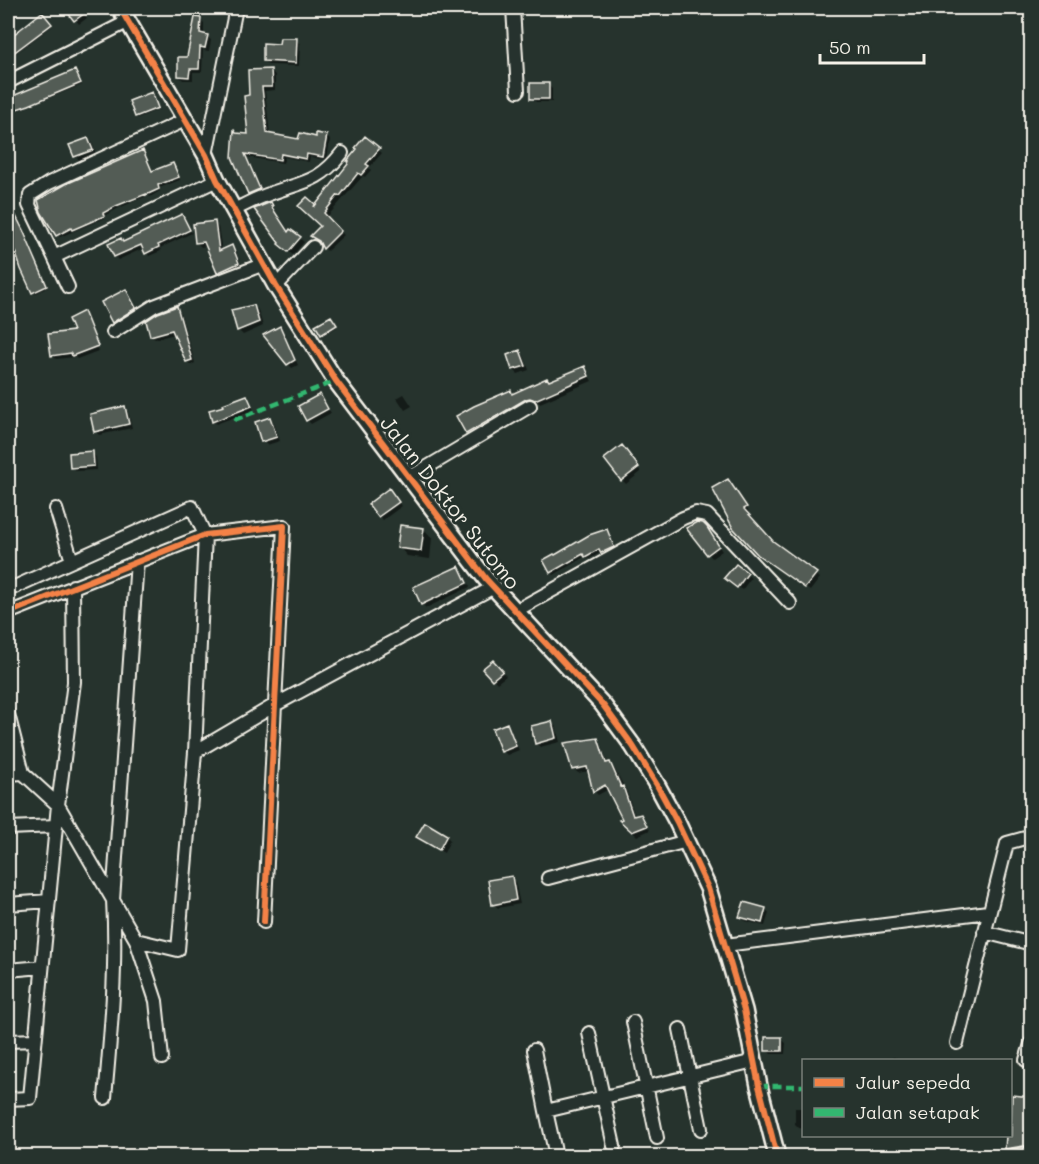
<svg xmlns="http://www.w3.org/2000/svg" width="1039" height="1164" font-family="Mali,sans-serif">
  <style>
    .shadow { fill: #0007 }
    .building { fill: #525c55; stroke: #f4f1e8; stroke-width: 1.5 }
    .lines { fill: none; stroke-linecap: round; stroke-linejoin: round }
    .minor-casing { stroke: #f4f1e8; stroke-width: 16 }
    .tertiary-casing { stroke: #f4f1e8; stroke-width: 20 }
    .minor { stroke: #26332d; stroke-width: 12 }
    .tertiary { stroke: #26332d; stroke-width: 15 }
    .quiet { stroke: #33b770; stroke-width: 4.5; stroke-dasharray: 9 4.5; stroke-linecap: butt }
    .cycleway-casing { stroke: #26332d; stroke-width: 10 }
    .cycleway { stroke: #f48246; stroke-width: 6 }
    .labels { text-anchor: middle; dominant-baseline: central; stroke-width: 6; stroke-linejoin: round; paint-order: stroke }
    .street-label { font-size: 21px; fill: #f4f1e8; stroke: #26332d }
  </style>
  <rect width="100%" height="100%" fill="#26332d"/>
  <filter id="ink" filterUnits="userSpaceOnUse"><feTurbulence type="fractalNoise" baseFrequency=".0167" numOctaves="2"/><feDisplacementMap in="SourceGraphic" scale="12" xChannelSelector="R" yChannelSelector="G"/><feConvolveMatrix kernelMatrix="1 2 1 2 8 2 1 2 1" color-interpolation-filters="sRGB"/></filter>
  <g filter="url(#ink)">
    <!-- shadow -->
    <path class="shadow" d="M72,8h8l7,10 -8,6 -11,-13z
      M42,14l10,12 -44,33v-19z
      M200,19l4,4v12l7,5 -2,11 -6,-1 -1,22h-9v8h-10l-4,-4 9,-17z
      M296,40l4,4 -1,22 -31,-1 -4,-4z
      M75,71l7,14 -74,29v-15z
      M271,71l4,4v15l-10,1 5,44 29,6 27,-5 4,4 -3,20 -17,-3 -1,5 -24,-5 -2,6 -36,-6 16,36 -10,4 -4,-4 -15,-36 15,-22 2,-38z
      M548,85l4,4v13h-16l-4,-4z
      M153,95l6,14 -21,9 -2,-2z
      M365,138l17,15 -13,15 2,2 -6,7 -2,-1 -37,42 18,17 -17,16 -6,-8 -9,-7 10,-10 -15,-27 9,8 33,-42z
      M88,139l4,4 4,11 -17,6 -4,-4z
      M145,154l8,19 20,-8 7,15 -21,8 1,3 -10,6 -1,-2 -30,13 -15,8 1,2 -45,19 -3,-2z
      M271,204l18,29 2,-2 13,11 -11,13 -9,-7 -27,-38z
      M12,210l36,77 -13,7 -27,-65v-17z
      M182,216l10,17 -32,15 1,3 -12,5 -5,-8 -26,12 -3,-4 6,-16 3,3z
      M214,223l4,4 4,24 10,-4 4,4 6,16 -19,9 -4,-4 -12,-26 -6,1 -4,-4z
      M126,291l13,21 -22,14 -4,-4z
      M254,306l4,4 5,16 -20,9 -4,-4 -6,-20z
      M177,308l3,4 15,51 -4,2 -4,-4 -12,-27 -20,5 -4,-4z
      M84,313l3,2h-2l13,36 -21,8 -2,-2 -19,2 -4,-4 23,-23z
      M332,319l5,8 -14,8 -1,-1z
      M279,328l4,4 15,33 -6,3 -4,-4z
      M520,352l4,4 5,14 -11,4 -4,-4 -5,-14z
      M584,368l8,13 -52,22 -4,-2 -6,1 -59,35 -4,-4 44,-41 2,3z
      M404,394l8,12 -7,4 -8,-12z
      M320,396l11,17 -20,11 -4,-4z
      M247,397l7,13 -38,14 -3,-3 13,-14z
      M124,408l4,4 4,16 -33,7 -4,-4z
      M270,419l4,4 6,18 -13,4 -4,-4z
      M625,451l16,21 -15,12 -4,-4z
      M92,453l4,4 1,13 -21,1 -4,-4z
      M732,485l17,27 -3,2 27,28 47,36 -10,13 -46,-33z
      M392,494l10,12 -19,14 -4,-4z
      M688,528l19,1 15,22 -10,7z
      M424,529l8,9 -2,21 -23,-3 -8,-9z
      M607,531l9,19 -11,5 -3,-3 -13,7 -3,-3 -32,19 -3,-3 4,-15z
      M736,566l15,12 -9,12 -12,-8z
      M459,568l11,19 -44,21 -4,-4z
      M493,662l13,14 -9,7 -13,-14z
      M552,723l4,4 4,15 -20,5 -4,-4z
      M506,725l4,4 9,21 -12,5 -4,-4z
      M597,740l4,4 7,20 6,4 13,24 8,25 6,-1 9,14 -13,6 -15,-15 3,-1 -16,-31 -11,6 -4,-4 -5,-20 -11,2 -4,-4z
      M446,836l4,4 -6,13 -22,-13z
      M511,878l4,4 5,22 -22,4 -4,-4z
      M765,909l4,4 -4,13 -20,-5 -4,-4z
      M781,1039l5,4 -1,11h-14l-4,-4z
      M893,1057l9,3h1h-11z
      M1013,1096l19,3v50l-21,3 -4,-4v-12h3z
      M795,1108h9v21l-5,-1 -4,-4z"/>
    <!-- building -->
    <path class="building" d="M64,8h28l-18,13z
      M42,12l10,12 -44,33v-18z
      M195,17l6,1 -1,15 8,2 -3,13 -5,-1 -1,22h-9l-1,8 -11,-1v-19h9z
      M280,38h17l-1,25 -33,-2v-18l16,1z
      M271,69l1,18h-10l5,46 31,6 2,-6 16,4v-4l11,2 -4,22 -16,-3 -1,5 -25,-5 -1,6 -35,-6 15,35 -12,5 -16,-37 2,-27 2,3 12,1 -4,-38 5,-1 -1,-25z
      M75,70l6,13 -52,22 -21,7v-14z
      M530,83h19v16h-19z
      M152,92l6,16 -23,9 -6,-16z
      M365,136l15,12 -14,16 3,2 -8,9 -3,-2 -18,23 -2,-1 -14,18 17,18 -18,18 -4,-8 -9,-5 10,-10 -22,-20 9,-9 8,7 -1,3 34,-43 1,-3h-2l10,-12 -2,-1z
      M88,138l5,12 -19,7 -5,-12z
      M143,150l9,21 21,-8 6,14 -21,8 1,4 -13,6v-1l-30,12 -13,7 1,3 -9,4 -23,10 -1,-2 -15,8 -15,-24 -3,-12 28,-16z
      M8,200l15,30 24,56 -15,7 -11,-24 -5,-15h1l-9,-22z
      M271,202l2,4h-2l17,26 2,-3 11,8 -13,15 -10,-8 1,-1 -25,-34z
      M182,214l8,16 -32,15 1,2 -14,7 -4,-9 -27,12 -6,-13 13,-6 2,4z
      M215,221l4,30 13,-6 7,18 -22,10 -13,-31 -9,1 -2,-19z
      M126,289l10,19 -24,15 -11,-21z
      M254,305l5,17 -22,9 -6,-21z
      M177,306l15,54 -6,2 -14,-32 -22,6 -4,-15 12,-8z
      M84,311l14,35 -26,10 -1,-3 -20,3 -3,-22 25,-3 -5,-12z
      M331,316l6,9 -16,10 -6,-10z
      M280,326l15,34 -8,5 -24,-30z
      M520,350l6,16 -14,4 -5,-15z
      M585,366l4,10 -54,24 -5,-2 -4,1 -60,35 -10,-18 18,-10 37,-16 1,4 35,-16 2,3z
      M320,394l8,15 -22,12 -8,-15z
      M247,395l5,11 -40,16 -3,-12 15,-4 -1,-2z
      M125,406l4,18 -35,8 -4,-18z
      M270,417l7,20 -16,5 -6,-20z
      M622,445l17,22 -18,14 -17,-22z
      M93,451l1,15 -24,2 -1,-15z
      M728,479l19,28 -3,2 21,23 8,9 44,32 -12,15 -47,-33 -25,-27 -21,-40z
      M389,488l10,14 -21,15 -10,-13z
      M697,522l6,1 4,4 12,19 -12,9 -21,-27z
      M400,525l24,3 -3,23 -24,-3z
      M607,529l7,18 -13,6 -2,-4 -14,8 -2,-3 -33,19 -7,-13 11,-6 1,1 34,-20z
      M736,564l12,9 -11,15 -13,-10z
      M459,566l8,17 -46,22 -8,-18z
      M493,660l10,11 -11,9 -10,-11z
      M552,721l4,17 -21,6 -4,-18z
      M507,723l9,23 -15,6 -9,-23z
      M598,738l8,25 4,-1 11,25 2,-1 10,30 8,-2 6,12 -15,6 -13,-12 3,-1 -17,-34 -12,7 -6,-25 -15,3 -8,-27z
      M425,822l22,13 -8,15 -23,-13z
      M512,876l4,24 -24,5 -4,-25z
      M744,902l22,6 -4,15 -23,-6z
      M765,1037h17v14h-17z
      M1012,1095l19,2 -5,32h4v16l-25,4 1,-13h5z"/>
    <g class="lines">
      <!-- minor casing -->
      <g class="minor-casing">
        <path id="minor" d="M513,8l5,83
          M8,82l121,-61
          M185,120l-136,63 -19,12 -1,10 25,52 163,-77
          M206,155l30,-147
          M234,210c12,-6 23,-12 35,-16 33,-12 50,-11 73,-41
          M54,257l14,30
          M276,286l37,-39
          M113,332l41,-26 110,-42
          M409,478l121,-72
          M56,509l16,52 120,-54 13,28 -10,217 -17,198 -42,-10
          M8,590l64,-29
          M517,610l166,-92 13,-5 11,2 83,88
          M8,613l197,-78 79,-9 -20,396
          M8,714l15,59 35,32 78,135 20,61 6,57
          M195,752l80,-47 219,-118
          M8,774l15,-1
          M8,828l48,-2
          M548,878l139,-37
          M8,904l41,-3
          M984,932l48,12
          M725,945l263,-33
          M8,970l34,-3
          M633,1022l24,116
          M680,1029l21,100
          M589,1033l25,113
          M8,1041l27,-1
          M957,1043l50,-200 25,-7
          M534,1050l12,61
          M1026,1060l6,-19
          M105,1098c6,-66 12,-132 8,-198l24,-339
          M8,1099l22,-1 28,-293 16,-123 -1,-96
          M556,1156l-10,-45 208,-50
          M1013,1156l19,-3"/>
      </g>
      <!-- tertiary casing -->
      <g class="tertiary-casing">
        <path id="tertiary" d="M120,8l86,147 11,25 59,106 60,95 150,198 117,126 30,41 24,39 20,37 31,66 36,122 15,76 18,70"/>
      </g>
      <!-- minor -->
      <use href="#minor" class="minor"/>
      <!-- tertiary -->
      <use href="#tertiary" class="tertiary"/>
      <!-- quiet -->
      <path class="quiet" d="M234,420l102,-39
        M759,1086h45"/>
      <!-- cycleway casing -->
      <g class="cycleway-casing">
        <path id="cycleway" d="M120,8l86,147 11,25 59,106 60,95 150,198 117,126 30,41 24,39 20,37 31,66 36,122 15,76 18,70
          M8,613l197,-78 79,-9 -20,396"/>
      </g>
      <!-- cycleway -->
      <use href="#cycleway" class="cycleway"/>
    </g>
  </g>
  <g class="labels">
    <!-- street labels -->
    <g class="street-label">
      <text transform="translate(451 502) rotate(52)">Jalan Doktor Sutomo</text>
    </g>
  </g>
  <!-- margin -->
  <rect width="1039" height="1164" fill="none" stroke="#26332d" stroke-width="30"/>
  <rect x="15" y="15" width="1009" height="1134" fill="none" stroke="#f4f1e8" stroke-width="2" filter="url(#ink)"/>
  <!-- legend -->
  <rect x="802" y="1059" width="210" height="78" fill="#26332d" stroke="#787f78" stroke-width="1.5"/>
  <rect x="814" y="1078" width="30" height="9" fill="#f48246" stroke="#787f78" stroke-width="1.5"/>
  <text x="856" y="1089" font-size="18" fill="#f4f1e8">Jalur sepeda</text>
  <rect x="814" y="1108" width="30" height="9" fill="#33b770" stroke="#787f78" stroke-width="1.5"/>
  <text x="856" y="1119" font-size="18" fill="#f4f1e8">Jalan setapak</text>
  <!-- scale -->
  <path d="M820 54v9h104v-9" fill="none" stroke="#f4f1e8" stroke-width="3"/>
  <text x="829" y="54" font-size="18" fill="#f4f1e8" stroke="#26332d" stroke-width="4.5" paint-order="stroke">50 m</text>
</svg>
